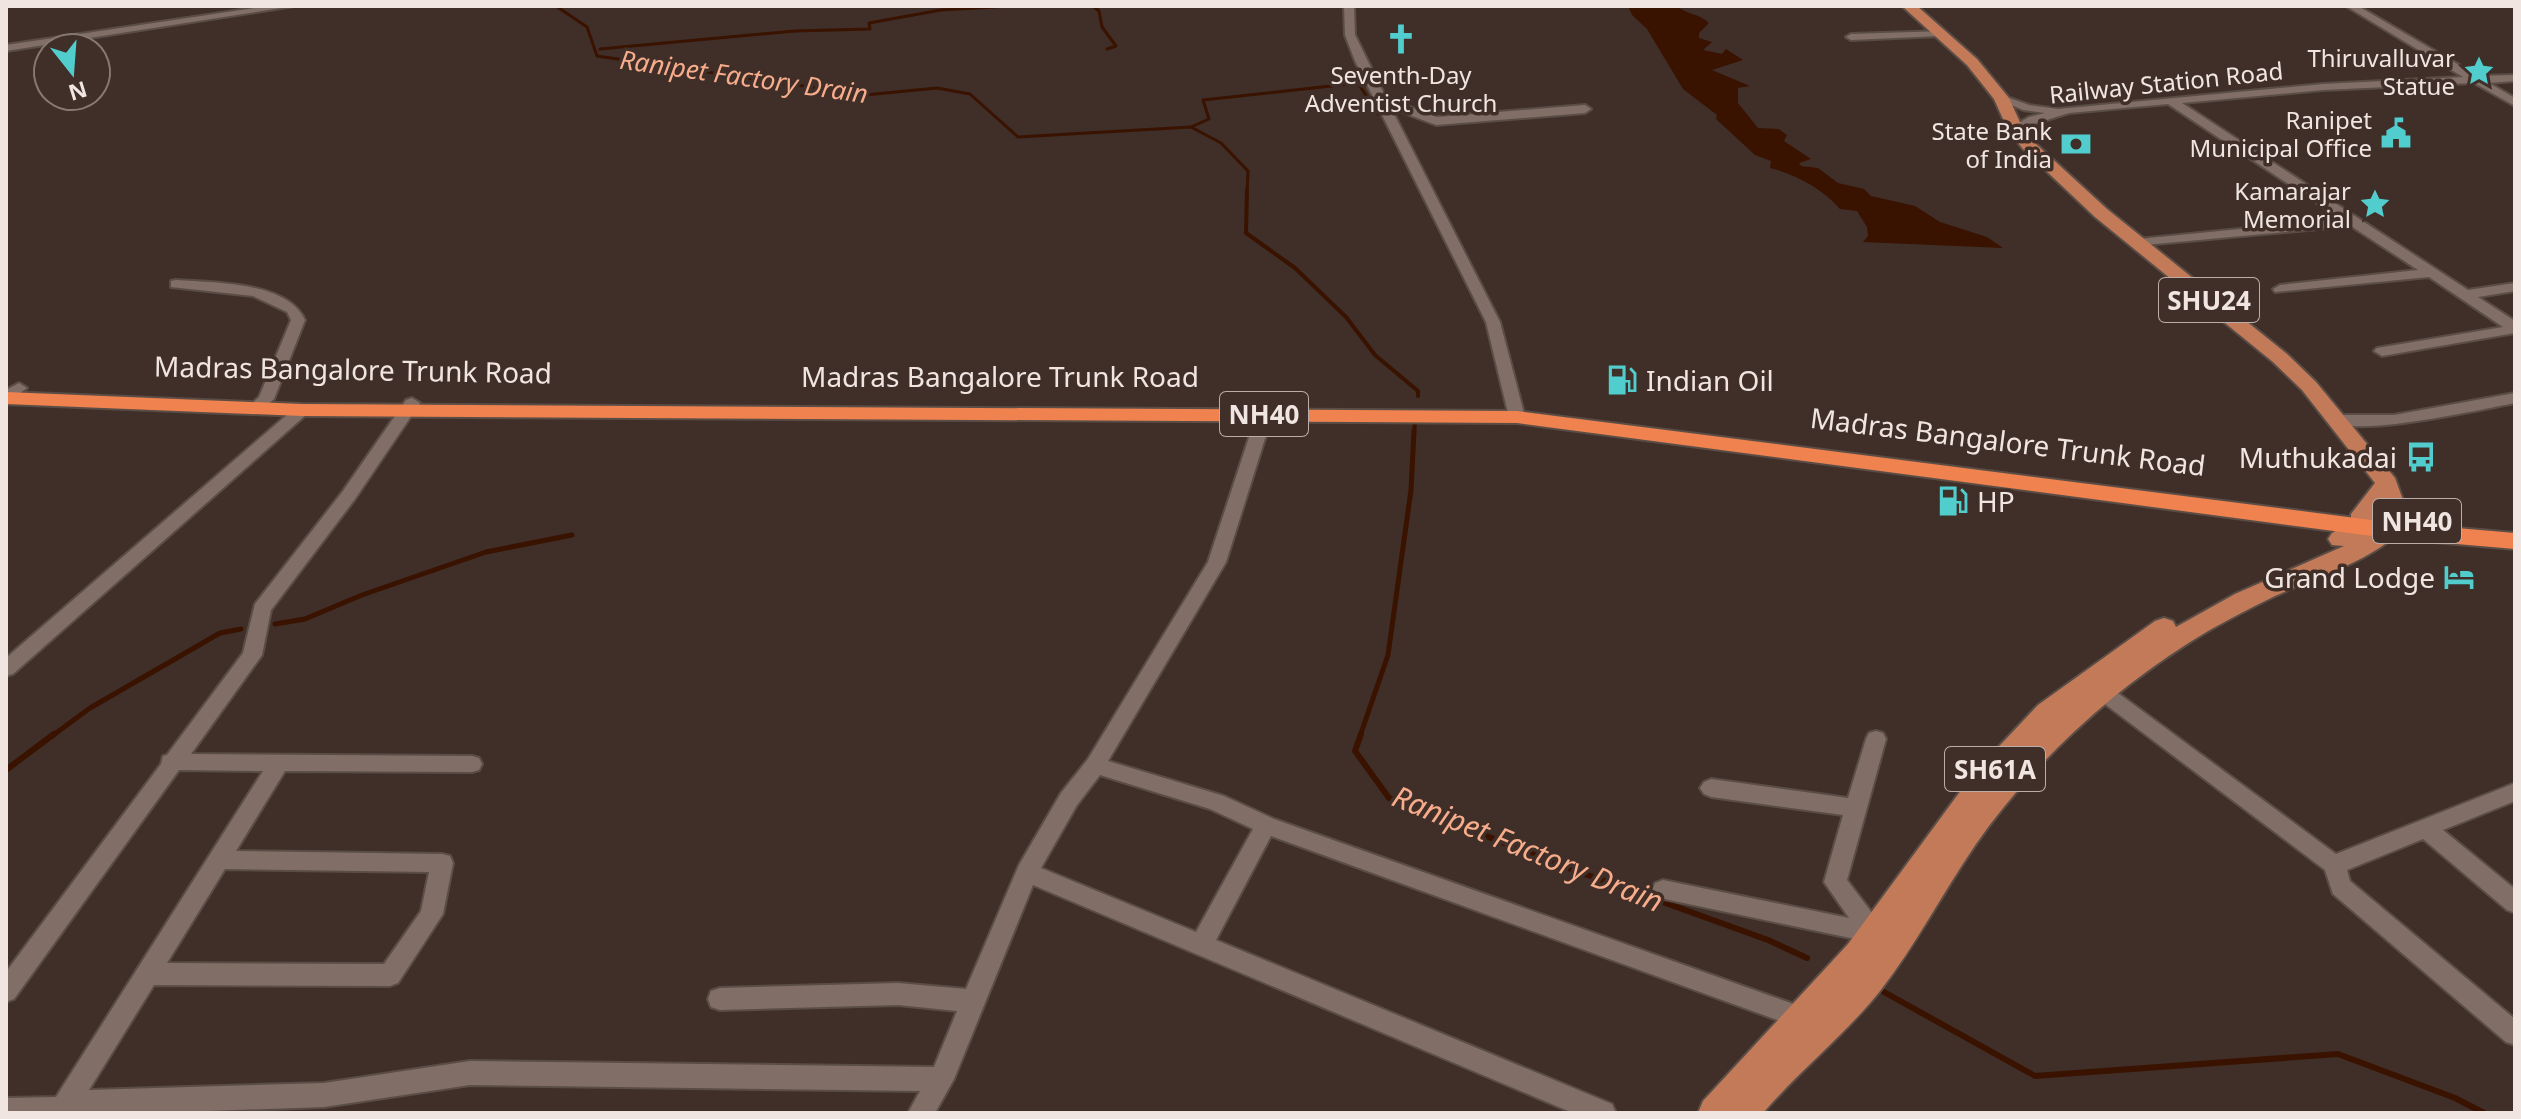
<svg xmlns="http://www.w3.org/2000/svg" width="2521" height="1119" font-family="'Noto Sans',sans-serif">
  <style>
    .water { fill: #3a1200 }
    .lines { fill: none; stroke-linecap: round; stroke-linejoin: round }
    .stream-far3 { stroke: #3a1200; stroke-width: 3 }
    .stream-far2 { stroke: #3a1200; stroke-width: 4 }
    .stream-far1 { stroke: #3a1200; stroke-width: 5 }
    .stream { stroke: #3a1200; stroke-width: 6 }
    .street-casing { stroke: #5a4d46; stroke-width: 4 }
    .primary-casing { stroke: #5a4d46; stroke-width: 4 }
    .highway-casing { stroke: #5a4d46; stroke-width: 4 }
    .street { fill: #816e66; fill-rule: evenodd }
    .primary { fill: #c37a58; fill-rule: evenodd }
    .highway { fill: #ef824e; fill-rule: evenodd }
    .labels { text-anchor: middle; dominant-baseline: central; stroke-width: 7; stroke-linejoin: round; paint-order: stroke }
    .far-poi-label { font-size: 24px; fill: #f0e5e1; stroke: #3f2f28; text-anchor: end }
    .far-street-label { font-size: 24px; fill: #f0e5e1; stroke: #3f2f28 }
    .far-water-label { font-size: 26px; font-style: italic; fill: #f7ac8b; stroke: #3f2f28 }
    .shield { fill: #3f2f28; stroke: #bbaeaa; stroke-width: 2 }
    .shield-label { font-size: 26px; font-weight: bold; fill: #f0e5e1 }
    .street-label { font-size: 28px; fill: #f0e5e1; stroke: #3f2f28 }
    .poi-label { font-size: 28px; fill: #f0e5e1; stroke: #3f2f28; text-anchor: start }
    .water-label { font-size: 30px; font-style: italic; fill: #f7ac8b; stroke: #3f2f28 }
  </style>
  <rect width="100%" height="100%" fill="#3f2f28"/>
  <!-- water -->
  <path class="water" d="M1628,6h49c10,9 22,7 32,17l-10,10v5l13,4 -9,8 19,4 4,-5 17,11 -31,10 38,16 -12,2v15l20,25 21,1 8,6 -3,6 27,18 -12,4 2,3 17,2 20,15 26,6 7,7 44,10 25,16 47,15 16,11 -140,-6 5,-6 -1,-9 -10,-16 -17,-2c-17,-20 -45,-35 -70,-41l1,-7 -16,-6 -39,-36 1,-4 -34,-26 -36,-60 -15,-14z"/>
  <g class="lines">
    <!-- stream-far3 -->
    <path class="stream-far3" d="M556,6l31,21 10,29 268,39 72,-7 33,6 48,43 173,-10 30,16 27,28 -1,21
      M1093,6l6,5 3,16 14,19 -9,3
      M600,49l195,-18 75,-2 -1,-6 72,-13 70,-4
      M1191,127l18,-8 -6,-19 155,-17 20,31"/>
    <!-- stream-far2 -->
    <path class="stream-far2" d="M1247,190l-1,43 49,35 51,49 29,38 43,36v5
      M1414,433l1,-11"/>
    <!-- stream-far1 -->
    <path class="stream-far1" d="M275,624l30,-5 57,-24 124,-43 86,-17
      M52,736l38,-28 130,-75 21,-4
      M1360,736l28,-81 23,-165 3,-59"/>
    <!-- stream -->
    <path class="stream" d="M1361,734l-6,17 34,47 174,68 205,74 39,18
      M6,770l48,-36
      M1884,992l151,84 303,-22 117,44 29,15"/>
    <!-- street casing -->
    <g class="street-casing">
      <path id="street" d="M268,6h26l-288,45v-6z
        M1344,6h10l1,29 31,63 51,19 148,-12 6,4 -6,4 -149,12 -45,-17 109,214 25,95 -2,3 -6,2 -8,-5 -23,-95 -131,-261 -10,-26z
        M2346,6h12l120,70 37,-1v6l-26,2 26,15v8l-41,-23 -151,7 -141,13 286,187 47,-7v8l-37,6 37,24v12l-133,23 -8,-5 3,-3 126,-21 -74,-50 -154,15 -2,-3 7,-4 138,-15 -67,-44 -217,20 -2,-3 7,-4 202,-20 -173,-115 -99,9 -32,10 -21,11 -6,-4 2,-3 17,-10 16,-4 -22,-3 -28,-12 6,-3 28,10 29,4 265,-25 140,-7z
        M1944,31l1,2 -5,3 -89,4 -5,-3 5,-3z
        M176,280c38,3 111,1 129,40l-31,79 -13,12h-12l-2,-3 12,-11 32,-77 -4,-8 -34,-16 -82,-9v-6z
        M19,383l8,5 -21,15v-13z
        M2515,393v10c-32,6 -164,36 -185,17l8,-5h56z
        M412,398l8,5 -65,96 -84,111 -9,45 -71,99 281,2 7,2 3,6 -3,6 -7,2 -187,-1 -49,80 206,3 8,2 3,7 -10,51 -45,69 -8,3 -236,-1 -65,105 235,-7 146,-22 464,6 23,-56 -59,-6 -178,5 -9,-3 -3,-8 3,-8 9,-3 178,-5 68,6 53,-124 42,-72 27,-34 120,-197 51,-155 8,-5 8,5 -49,155 -118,199 116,35 50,23 528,188 9,3 3,8 -3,8 -9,3 -531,-193 -55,104 396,164 4,9h-43l-540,-228 -79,194 -19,34h-27l12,-22 -450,-6 -146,22 -172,6h-146v-15l50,-1 207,-326 -84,-1 -165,229 -8,3v-30l155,-208 2,-8 4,-1 76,-102 12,-49 88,-113 63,-91zM1100,775l110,34 43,20 -57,103 -155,-64 36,-63zM225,869l204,3 -8,39 -37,53 -217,-1z
        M302,405l8,5 -2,3 -295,261 -7,2v-18l290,-251z
        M2092,677l7,2 237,175 179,-71v18l-72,29 72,59v24l-8,-3 -84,-71 -76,31 3,11 165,138v26l-9,-3 -173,-148 -8,-24 -240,-181 -3,-5 3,-5z
        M1876,731l7,2 3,6 -39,141 35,46 4,7 -4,7 -8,3 -219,-46 -3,-7 3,-7 8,-3 186,38 -25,-36 19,-67 -132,-18 -7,-3 -4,-6 4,-6 7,-3 137,19 18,-59 3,-6z"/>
    </g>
    <!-- primary casing -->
    <g class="primary-casing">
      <path id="primary" d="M1902,6h15l60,53 32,39 14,31 12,14 72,66 180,145 29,28 79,96 15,41c-25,39 -95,58 -135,77 -29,14 -58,29 -85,46 -82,52 -158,122 -214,202 -33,48 -60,101 -96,147 -35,44 -80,79 -117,122h-65l5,-12 145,-157 125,-170 65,-69 117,-84 9,-3 9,3 3,6 59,-33 109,-48 -12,-1 -4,-6 4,-6 19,-11v-8l24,-31 -73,-93 -29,-28 -178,-145 -72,-68 -15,-19 -14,-31 -27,-34zM2382,505l4,12 -12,10 1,-12z"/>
    </g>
    <!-- highway casing -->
    <g class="highway-casing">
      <path id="highway" d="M6,392l296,12 1215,7 870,111 128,11v16l-128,-11 -870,-115 -1215,-7 -296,-12z"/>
    </g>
    <!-- street -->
    <use href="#street" class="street"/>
    <!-- primary -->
    <use href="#primary" class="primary"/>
    <!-- highway -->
    <use href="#highway" class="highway"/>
  </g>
  <!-- icons -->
  <defs>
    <g id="church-bare" transform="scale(2.4)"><path d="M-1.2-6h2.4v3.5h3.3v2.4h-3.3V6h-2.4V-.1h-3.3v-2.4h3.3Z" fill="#52cdcd" stroke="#3f2f28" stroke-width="2.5" paint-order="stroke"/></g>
    <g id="sight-bare" transform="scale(2.4)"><path d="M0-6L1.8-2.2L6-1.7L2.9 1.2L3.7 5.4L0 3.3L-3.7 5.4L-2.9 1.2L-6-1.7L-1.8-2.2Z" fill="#52cdcd" stroke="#3f2f28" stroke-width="2.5" paint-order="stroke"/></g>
    <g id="civic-bare" transform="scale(2.4)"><path d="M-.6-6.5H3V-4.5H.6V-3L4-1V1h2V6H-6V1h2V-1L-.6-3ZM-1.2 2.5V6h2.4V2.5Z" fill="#52cdcd" stroke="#3f2f28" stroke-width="2.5" paint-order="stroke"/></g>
    <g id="bank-bare" transform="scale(2.4)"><path d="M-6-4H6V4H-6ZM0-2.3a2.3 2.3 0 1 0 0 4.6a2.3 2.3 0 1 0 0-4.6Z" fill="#52cdcd" stroke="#3f2f28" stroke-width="2.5" paint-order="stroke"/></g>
    <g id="fuel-bare" transform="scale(2.4)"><path d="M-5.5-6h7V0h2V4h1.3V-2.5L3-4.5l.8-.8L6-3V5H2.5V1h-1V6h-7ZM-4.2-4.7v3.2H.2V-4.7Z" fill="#52cdcd" stroke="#3f2f28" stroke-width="2.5" paint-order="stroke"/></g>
    <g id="bus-bare" transform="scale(2.4)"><path d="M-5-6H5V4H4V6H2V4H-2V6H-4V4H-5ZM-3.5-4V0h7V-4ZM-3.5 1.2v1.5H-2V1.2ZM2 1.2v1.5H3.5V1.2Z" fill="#52cdcd" stroke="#3f2f28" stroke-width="2.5" paint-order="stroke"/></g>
    <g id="hotel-bare" transform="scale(2.4)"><path d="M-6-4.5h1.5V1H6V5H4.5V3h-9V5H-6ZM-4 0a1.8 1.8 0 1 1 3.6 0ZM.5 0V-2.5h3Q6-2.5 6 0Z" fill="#52cdcd" stroke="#3f2f28" stroke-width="2.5" paint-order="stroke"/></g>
  </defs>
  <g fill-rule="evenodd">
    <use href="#church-bare" x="1401" y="39"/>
    <use href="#sight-bare" x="2479" y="71"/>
    <use href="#civic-bare" x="2396" y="133"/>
    <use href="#bank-bare" x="2076" y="144"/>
    <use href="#sight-bare" x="2375" y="204"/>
    <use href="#fuel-bare" x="1622" y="380"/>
    <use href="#bus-bare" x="2421" y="457"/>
    <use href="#fuel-bare" x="1953" y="501"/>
    <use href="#hotel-bare" x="2459" y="577"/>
  </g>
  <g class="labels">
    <!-- far-poi labels -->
    <g class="far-poi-label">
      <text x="2455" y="57">Thiruvalluvar<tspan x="2455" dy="28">Statue</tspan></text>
      <text x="1401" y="74" text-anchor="middle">Seventh-Day<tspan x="1401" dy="28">Adventist Church</tspan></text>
      <text x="2372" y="119">Ranipet<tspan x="2372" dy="28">Municipal Office</tspan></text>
      <text x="2052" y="130">State Bank<tspan x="2052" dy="28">of India</tspan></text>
      <text x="2351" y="190">Kamarajar<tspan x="2351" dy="28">Memorial</tspan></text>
    </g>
    <!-- far-street labels -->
    <g class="far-street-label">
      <text transform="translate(2166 82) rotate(-6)">Railway Station Road</text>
    </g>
    <!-- far-water labels -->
    <g class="far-water-label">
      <text transform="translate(744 76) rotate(8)">Ranipet Factory Drain</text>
    </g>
    <!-- shield labels -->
    <g class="shield">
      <rect x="2159" y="278" width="100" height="44" rx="6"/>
      <rect x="1220" y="392" width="88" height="44" rx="6"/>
      <rect x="2373" y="499" width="88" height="44" rx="6"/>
      <rect x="1945" y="747" width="100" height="44" rx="6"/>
    </g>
    <g class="shield-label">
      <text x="2209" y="300">SHU24</text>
      <text x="1264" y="414">NH40</text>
      <text x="2417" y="521">NH40</text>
      <text x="1995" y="769">SH61A</text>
    </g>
    <!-- street labels -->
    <g class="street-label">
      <text transform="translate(353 369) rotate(1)">Madras Bangalore Trunk Road</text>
      <text x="1000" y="376">Madras Bangalore Trunk Road</text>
      <text transform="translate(2008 441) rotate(7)">Madras Bangalore Trunk Road</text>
    </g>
    <!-- poi labels -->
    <g class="poi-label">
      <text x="1646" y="380">Indian Oil</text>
      <text x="2397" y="457" text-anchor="end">Muthukadai</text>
      <text x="1977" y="501">HP</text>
      <text x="2435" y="577" text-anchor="end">Grand Lodge</text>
    </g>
    <!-- water labels -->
    <g class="water-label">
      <text transform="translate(1528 848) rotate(22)">Ranipet Factory Drain</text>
    </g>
  </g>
  <!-- border -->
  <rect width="2521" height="1119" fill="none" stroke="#f0e5e1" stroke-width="16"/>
  <!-- north arrow -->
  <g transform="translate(72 72) rotate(163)"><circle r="38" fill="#3f2f28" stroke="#867872" stroke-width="2"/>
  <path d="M0-6L14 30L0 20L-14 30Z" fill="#52cdcd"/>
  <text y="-12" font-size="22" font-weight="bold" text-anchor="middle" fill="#f0e5e1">N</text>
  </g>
</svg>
